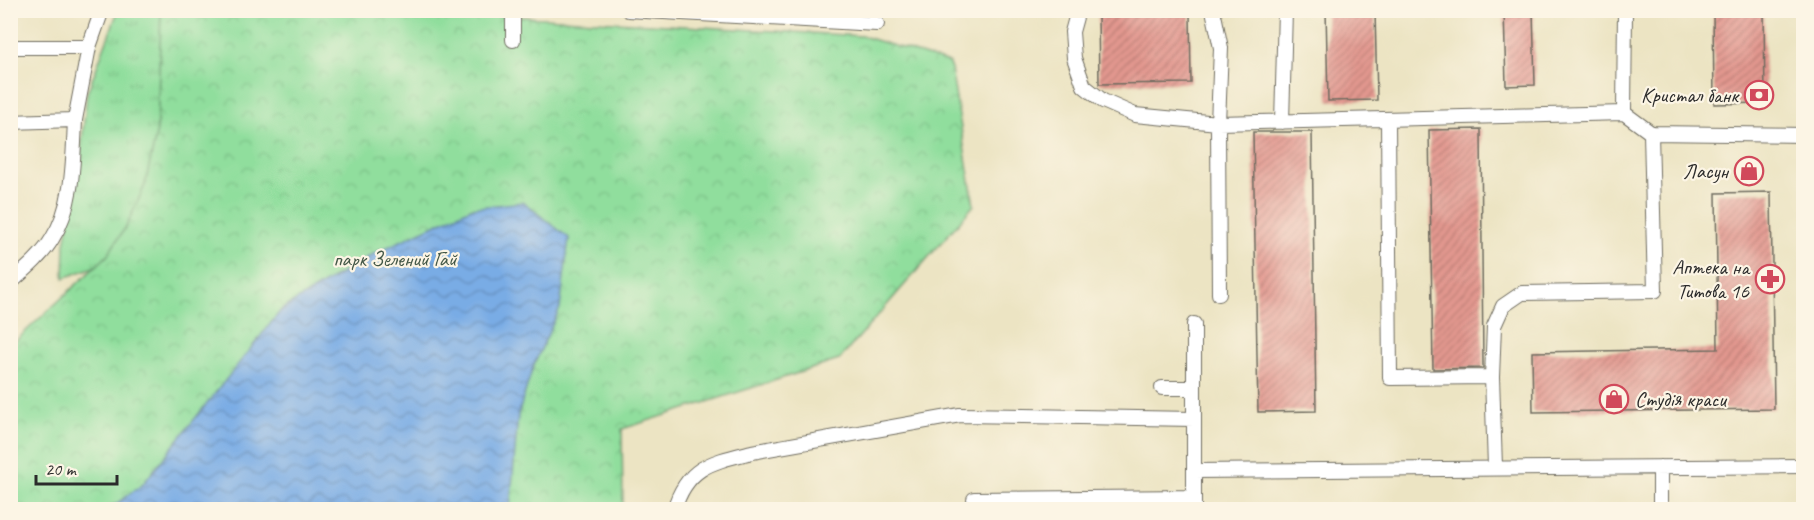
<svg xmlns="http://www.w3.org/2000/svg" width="1814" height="520" font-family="Caveat,sans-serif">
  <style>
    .grass { fill: url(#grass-tufts); stroke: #5e8464; stroke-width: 1.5 }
    .park { fill: url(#park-crowns); stroke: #5e8464; stroke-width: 1.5 }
    .water { fill: url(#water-waves); stroke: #526c88; stroke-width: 1.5 }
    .building { fill: url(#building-hatch) }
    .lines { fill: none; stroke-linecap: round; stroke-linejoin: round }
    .lane-casing { stroke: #6f6c60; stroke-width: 16 }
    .lane { stroke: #fff; stroke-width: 14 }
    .labels { text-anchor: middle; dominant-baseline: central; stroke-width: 4.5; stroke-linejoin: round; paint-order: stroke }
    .poi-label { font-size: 21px; fill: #2b2b2b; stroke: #fcf5e5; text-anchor: end }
    .park-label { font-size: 21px; fill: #445848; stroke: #fcf5e5 }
  </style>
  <defs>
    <pattern id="grass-tufts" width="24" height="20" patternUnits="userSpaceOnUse" patternTransform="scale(1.5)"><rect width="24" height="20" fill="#90de9d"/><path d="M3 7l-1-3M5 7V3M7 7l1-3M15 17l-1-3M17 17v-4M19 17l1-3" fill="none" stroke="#7cbf87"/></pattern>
    <pattern id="park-crowns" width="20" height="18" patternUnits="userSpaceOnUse" patternTransform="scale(1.5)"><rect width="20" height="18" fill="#90de9d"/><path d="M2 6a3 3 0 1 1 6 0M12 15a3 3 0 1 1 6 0" fill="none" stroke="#7cbf87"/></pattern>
    <pattern id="water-waves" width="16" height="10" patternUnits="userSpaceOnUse" patternTransform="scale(1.5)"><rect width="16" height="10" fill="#79ace5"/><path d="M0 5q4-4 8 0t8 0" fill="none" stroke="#638cba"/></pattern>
    <pattern id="building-hatch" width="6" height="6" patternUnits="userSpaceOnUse" patternTransform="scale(1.5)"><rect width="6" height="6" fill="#e3988f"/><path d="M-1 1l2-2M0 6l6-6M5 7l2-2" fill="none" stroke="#b87c75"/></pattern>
  </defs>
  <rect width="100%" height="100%" fill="#fcf5e5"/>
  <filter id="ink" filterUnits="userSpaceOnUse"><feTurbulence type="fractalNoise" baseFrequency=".0167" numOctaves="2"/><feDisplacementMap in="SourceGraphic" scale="12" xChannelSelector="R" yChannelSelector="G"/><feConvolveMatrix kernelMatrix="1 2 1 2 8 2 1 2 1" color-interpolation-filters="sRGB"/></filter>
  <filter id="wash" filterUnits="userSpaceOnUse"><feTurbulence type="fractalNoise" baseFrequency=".008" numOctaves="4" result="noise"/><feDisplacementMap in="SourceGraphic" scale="24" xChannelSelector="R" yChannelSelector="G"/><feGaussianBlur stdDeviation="1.35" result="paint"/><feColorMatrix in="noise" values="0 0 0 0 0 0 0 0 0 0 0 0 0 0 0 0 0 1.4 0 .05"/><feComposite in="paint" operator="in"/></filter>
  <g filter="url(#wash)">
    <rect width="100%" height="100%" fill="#ece4c3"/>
    <!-- grass -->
    <path class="grass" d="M118,11h44l5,82 -13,74 -26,66 -29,32 -35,13 1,-34 15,-84 7,-67z"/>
    <!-- park -->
    <path class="park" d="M161,11h260l441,25 88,27 24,142 -135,155 -217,69 1,80 -612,1v-165l96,-89 20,-31 18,-40 12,-55z"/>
    <!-- water -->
    <path class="water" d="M523,202l46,36 -9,70 -27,59 -15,48 -8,94h-401l34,-25 139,-175 93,-56 96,-45z"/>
    <g id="blocks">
      <!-- building -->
      <path class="building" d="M1326,10h49l2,90 -49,1z
        M1504,10h29l2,75 -29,1z
        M1713,10h51l1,93 -51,1z
        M1190,12l1,71 -92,1 -1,-70z
        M1481,129l2,239 -50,1 -4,-239z
        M1253,132h59l4,279 -58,1z
        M1771,192l3,217 -241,3 -1,-60 186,-3 -2,-156z"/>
    </g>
  </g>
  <g filter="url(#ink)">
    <use href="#blocks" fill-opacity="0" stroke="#6f6c60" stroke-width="1.5"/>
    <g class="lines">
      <!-- lane casing -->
      <g class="lane-casing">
        <path id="lane" d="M628,10l249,14
          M1078,10l-6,22 2,26 10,28 19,15 32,14 83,8 406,-10
          M1213,10l8,38 -3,75 1,171
          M1625,10l-1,103 27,20
          M513,40v-30
          M10,47h79
          M1388,119l2,259 102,-1
          M10,122l65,-2 14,-73 13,-37
          M1282,122l3,-112
          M10,283c15,-13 32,-27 42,-44 22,-34 21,-80 23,-119
          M1194,324v147l610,-5
          M1162,388h32
          M1495,467l-3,-90 2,-51 9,-20 19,-13 133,-2 -4,-158 153,2
          M1660,467v43
          M1194,471v39
          M974,499l220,-2
          M674,510c13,-44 38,-48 78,-58l208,-37 234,4"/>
      </g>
      <!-- lane -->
      <use href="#lane" class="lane"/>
    </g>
  </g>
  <!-- icons -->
  <defs>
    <g id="bank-ring" transform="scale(1.5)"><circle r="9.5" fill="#fcf5e5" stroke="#d1495b" stroke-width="1.5"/><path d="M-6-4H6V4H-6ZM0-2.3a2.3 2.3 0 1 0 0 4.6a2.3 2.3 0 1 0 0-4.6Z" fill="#d1495b"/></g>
    <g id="shop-ring" transform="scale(1.5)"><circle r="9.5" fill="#fcf5e5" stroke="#d1495b" stroke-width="1.5"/><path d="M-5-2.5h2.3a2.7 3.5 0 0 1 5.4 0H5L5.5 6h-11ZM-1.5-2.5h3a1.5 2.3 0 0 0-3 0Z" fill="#d1495b"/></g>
    <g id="pharmacy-ring" transform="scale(1.5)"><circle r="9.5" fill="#fcf5e5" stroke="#d1495b" stroke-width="1.5"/><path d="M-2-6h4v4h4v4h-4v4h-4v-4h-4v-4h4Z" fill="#d1495b"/></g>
  </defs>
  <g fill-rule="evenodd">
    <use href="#bank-ring" x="1759" y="95"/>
    <use href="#shop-ring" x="1749" y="171"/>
    <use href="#pharmacy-ring" x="1770" y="279"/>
    <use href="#shop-ring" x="1614" y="399"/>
  </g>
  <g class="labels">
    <!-- poi labels -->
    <g class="poi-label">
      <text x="1738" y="95">Кристал банк</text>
      <text x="1728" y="171">Ласун</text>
      <text x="1749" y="267">Аптека на<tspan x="1749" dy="24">Титова 16</tspan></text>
      <text x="1635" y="399" text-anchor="start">Студія краси</text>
    </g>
    <!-- park labels -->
    <g class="park-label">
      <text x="395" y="259">парк Зелений Гай</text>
    </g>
  </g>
  <!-- margin -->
  <rect width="1814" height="520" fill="none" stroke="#fcf5e5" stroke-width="36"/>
  <!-- scale -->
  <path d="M36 475v9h81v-9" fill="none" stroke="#2b2b2b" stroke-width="3"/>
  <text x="45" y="475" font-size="18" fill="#2b2b2b" stroke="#fcf5e5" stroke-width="4.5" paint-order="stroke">20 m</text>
</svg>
